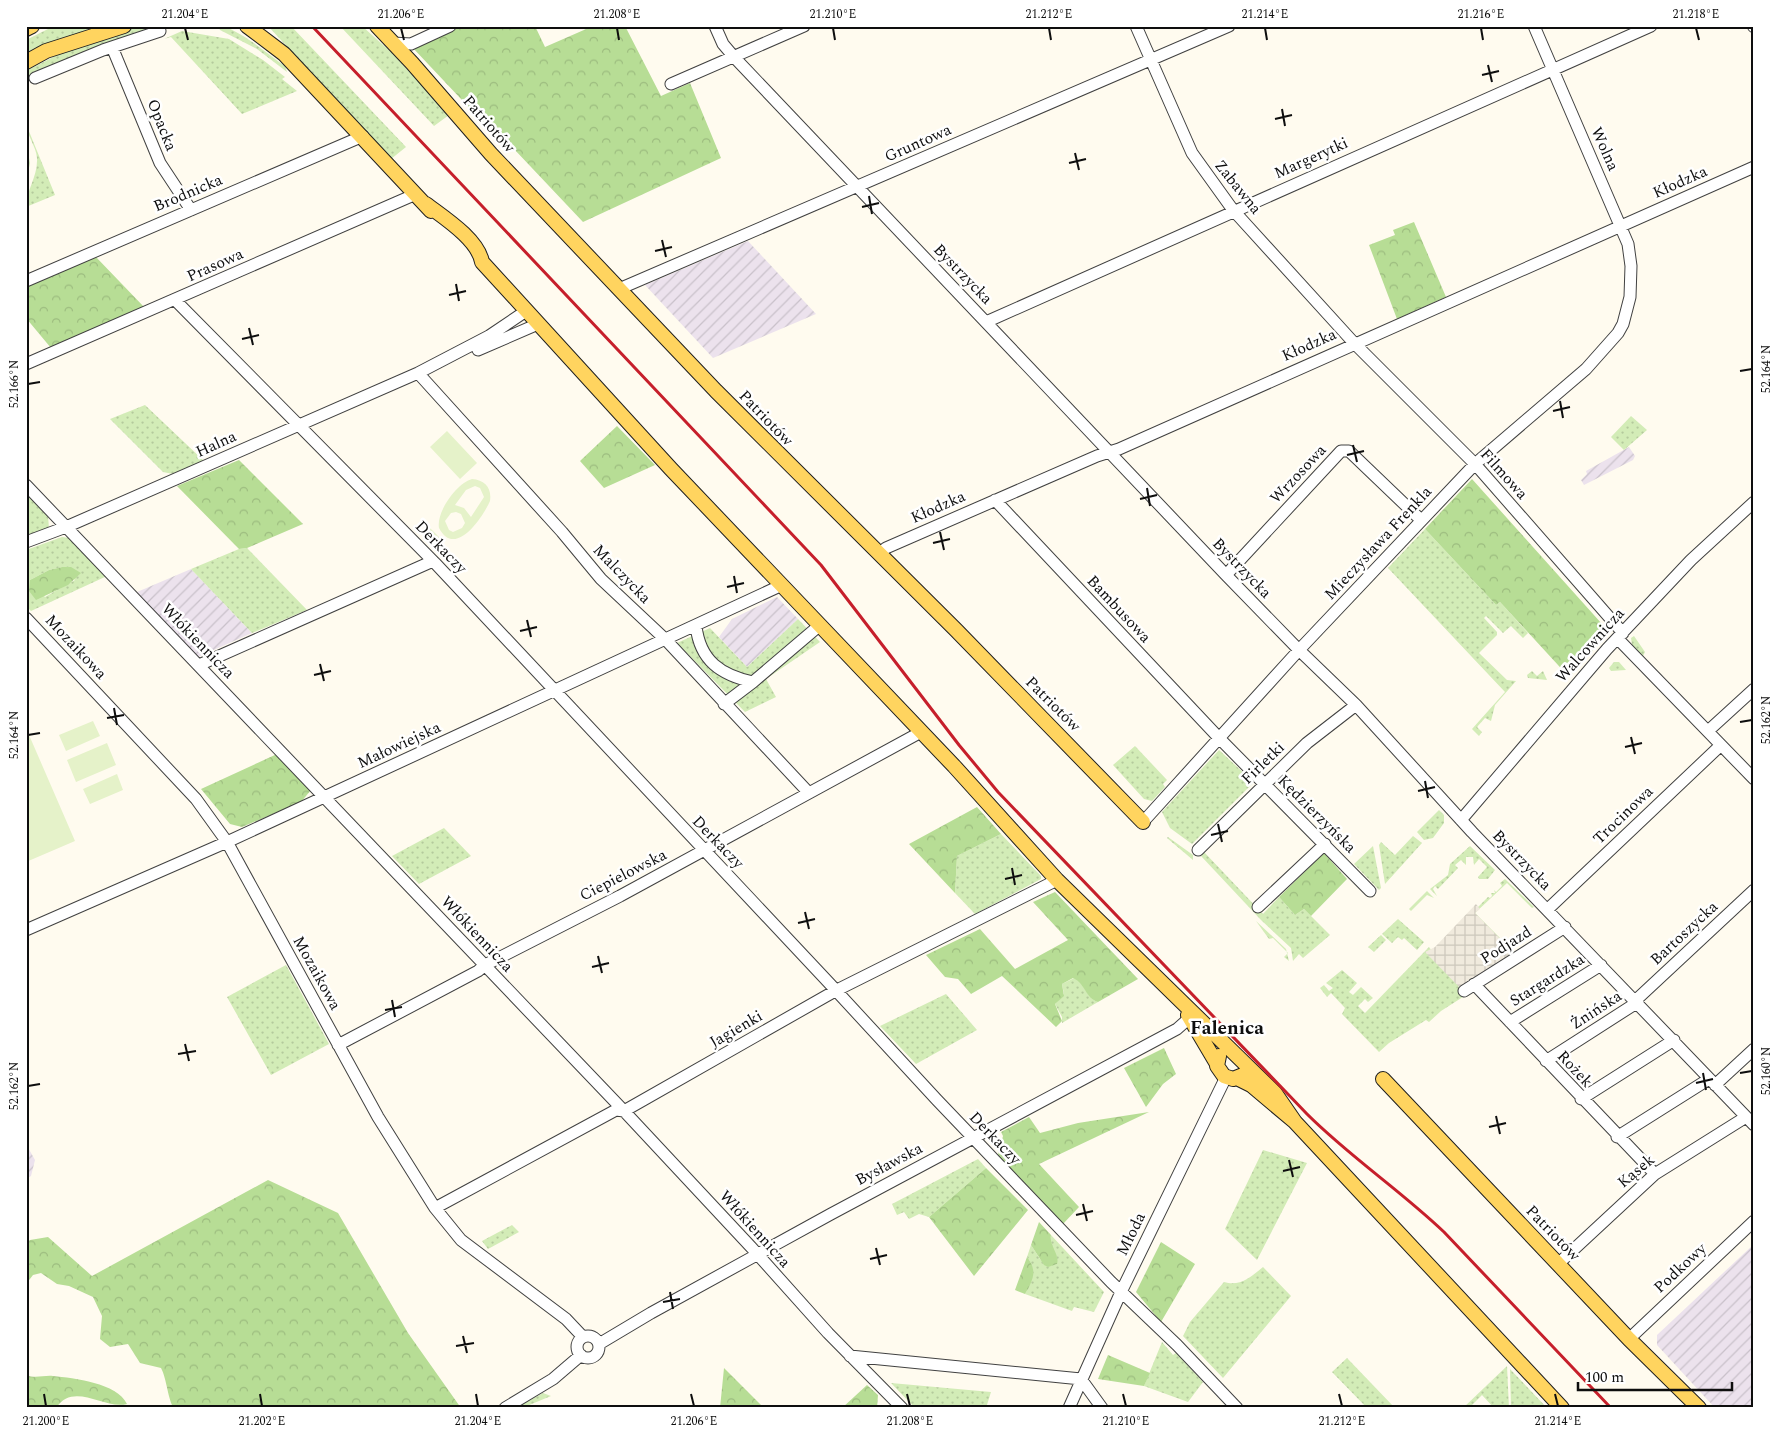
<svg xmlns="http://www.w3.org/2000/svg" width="1780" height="1434" font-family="Spectral,serif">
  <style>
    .industrial { fill: url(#industrial-furrows) }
    .green { fill: url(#green-dots); fill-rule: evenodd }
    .forest { fill: url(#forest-crowns) }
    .pitch { fill: #e5f2c9; fill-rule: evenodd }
    .plaza { fill: url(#plaza-grid) }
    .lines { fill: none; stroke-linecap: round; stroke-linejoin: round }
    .minor-casing { stroke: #414141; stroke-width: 13 }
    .major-casing { stroke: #1f1f1f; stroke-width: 16 }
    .minor { stroke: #fff; stroke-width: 11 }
    .major { stroke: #ffd45f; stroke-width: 14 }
    .rail { stroke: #c61f2b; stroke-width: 3 }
    .ticks { fill: none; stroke: #0e0e0e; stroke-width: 2 }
    .labels { text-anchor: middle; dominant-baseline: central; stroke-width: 5; stroke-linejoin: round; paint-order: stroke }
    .street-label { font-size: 16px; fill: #0e0e0e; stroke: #fff }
    .quarter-label { font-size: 19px; font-weight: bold; fill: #0e0e0e; stroke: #fff }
    .neatline { fill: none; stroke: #0e0e0e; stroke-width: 2 }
    .ticks-label { font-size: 12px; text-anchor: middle; fill: #0e0e0e }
  </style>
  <defs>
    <pattern id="industrial-furrows" width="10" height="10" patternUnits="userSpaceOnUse" patternTransform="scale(1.25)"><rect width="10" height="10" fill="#ece2ed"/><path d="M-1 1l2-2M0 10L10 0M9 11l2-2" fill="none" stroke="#c9c1ca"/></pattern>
    <pattern id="green-dots" width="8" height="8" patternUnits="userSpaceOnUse" patternTransform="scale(1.25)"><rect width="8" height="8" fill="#d3ecb7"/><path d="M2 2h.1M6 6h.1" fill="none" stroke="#b4c99c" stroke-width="1.8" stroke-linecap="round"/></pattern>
    <pattern id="forest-crowns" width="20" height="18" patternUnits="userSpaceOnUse" patternTransform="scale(1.25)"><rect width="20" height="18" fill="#b7dd95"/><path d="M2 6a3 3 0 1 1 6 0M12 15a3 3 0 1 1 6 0" fill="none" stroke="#9cbc7f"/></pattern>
    <pattern id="plaza-grid" width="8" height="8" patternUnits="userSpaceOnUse" patternTransform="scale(1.25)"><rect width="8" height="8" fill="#f0eadd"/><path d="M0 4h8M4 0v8" fill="none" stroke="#cdc8bc"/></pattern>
  </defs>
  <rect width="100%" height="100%" fill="#fffbef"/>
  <!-- industrial -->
  <path class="industrial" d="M748,241l68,73 -103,44 -68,-73z
    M1629,447l6,9 -2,4 -49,25 -3,-5 6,-6 -1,-3z
    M191,569l61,64 -54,24 -61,-65z
    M777,597l21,22 -51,48 -28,-30 13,-18z
    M26,1144l9,16 -4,16 -5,3z
    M1754,1244v164h-39l-58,-63v-10z"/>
  <!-- green -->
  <path class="green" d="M54,26h43l-71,27v-13z
    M139,26l24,1 -137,55v-11l33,-17z
    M218,26c18,0 52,30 67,40l2,6 -30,-23 -37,-19z
    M268,26h23l115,121 -15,12z
    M340,26h22l30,27 57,62 -15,11z
    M182,31l47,8 34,21 22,17 -3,2 15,12 -55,23 -71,-77 -7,2z
    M26,124l29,71 -29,12c0,-17 12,-30 11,-49 -1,-12 -10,-22 -11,-34z
    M26,143l4,20 -4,19z
    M145,405l59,56 -31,13 -10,-2 -53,-53z
    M1631,416l16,14 -23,20 -13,-13z
    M26,492l22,23 1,14 -23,8z
    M1425,529l71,76 4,-3 28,31 -5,5 -12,-12 -8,7 -17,-17 -2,2 13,14v3l-18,18 28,27 9,1 -21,24 -4,16 -6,-3 -8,9 5,5 -3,4 -7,-7 33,-37 -117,-124z
    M62,537l8,1 37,38 -76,35 -5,-5v-56zM62,567l13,13 -30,17 -15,-17 19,-10z
    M247,548l60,62 -55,23 -61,-64 48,-20z
    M798,619l22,23 -54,37 10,18 -31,15 -68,-69 33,-15 37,39z
    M1634,636l11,16 -2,4 -11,-11 -1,-7z
    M1614,662h5l7,8 -15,1 -2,-3z
    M1532,671l5,5 6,-5 4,9 -19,-2 -1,-3z
    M1135,746l32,34 -4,4 2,3 -13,14 -8,-2 -31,-34z
    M1219,750l30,28 3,6 -60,60 -22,-16 -8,-16z
    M1439,810l5,5v8l-11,15 -9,2 -7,-8z
    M444,828l27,28 -52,28 -27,-28z
    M1001,834l40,42v3l-66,35 -20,-21 2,-37z
    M1413,836l9,7 -37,41 -6,-39 2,-3 14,13z
    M1168,837l25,18v5l-26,-22z
    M1373,846l8,42 -2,2 -25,-26z
    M1470,846l25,24 -7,9h-9l-1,-2 9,-10 -8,-8 -5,6 -1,-8h-7v8l-5,-5 -6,5 3,3 -20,21 -3,-3 -2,3 4,7 -7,-7 18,-14 2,-11z
    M1204,852l59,62 16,-17 16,18 9,-6 26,26 -27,23 -4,-4 -6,7 -2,-13 -30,-28 -60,-64z
    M1505,879l29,28 -2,1 -25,-25 -32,30 39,39 -5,5 -34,-41v-6l13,-13 2,1 2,-2 -1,-3h4l-1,-3 2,2 6,-6 -2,-3z
    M1427,891l7,7 -7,-3 -16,16 -2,-2z
    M1398,919l26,23 -7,8 -13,-12 -2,2 -4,-3 -6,6 -10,-9z
    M1256,921l30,28 3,12 -5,-4 4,-4 -15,-15 -4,1z
    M1381,935l5,5 -12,12 -6,-5z
    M1429,947l37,48 -25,16 -12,11 -3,-2 -37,23 -10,9 -37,-38 3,-6 -14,-15 -4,4 -7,-9 4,-3 5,6 4,-3 -7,-5 16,-13 15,13 -8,9 4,3 8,-8 12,11 -5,4 -3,-3 -7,7 7,7z
    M286,965l43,79 -58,31 -44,-78z
    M1074,978c11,5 13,21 24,24l-36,21v-6l-7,-13 9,-10 -2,-10z
    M946,994l31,36 -61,34 -36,-38z
    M1263,1150l44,13 -50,97 -32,-31z
    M978,1159l8,9 -57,49 -10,-3 -10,5 -5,-7 -7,3 -5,-11z
    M512,1225l7,7 -31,17 -6,-8z
    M1051,1235l53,57 -10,20 -20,-5 -2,4 -47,-17c7,-13 12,-24 2,-37l4,-12 9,14 8,7 9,-2 -7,-23z
    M1263,1267l28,29 -68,82 -40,-42 7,-14 34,-40c16,5 27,-5 39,-15z
    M1162,1342l11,13 3,-2 27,29 -15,20 -44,-16z
    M1347,1358l47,49 -1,1h-26l-35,-36z
    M1507,1366l2,42h-15l-12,-13 -13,13h-6z
    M1510,1369l37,39h-36z
    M891,1383l100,9 -5,16h-71z
    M543,1393l8,3 -29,12h-6z"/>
  <!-- forest -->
  <path class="forest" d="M461,26h74l10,21 48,-21h32l36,70 29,-13 31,75 -138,64 -69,-73 -4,2 -98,-104z
    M1414,222l32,75 -49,22 -28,-74 26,-10 -2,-5z
    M95,256l50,52 -94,40 -25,-30v-32z
    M617,426l38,39 -51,23 -24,-27z
    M239,460l64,64 -56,24 -8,1 -62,-63z
    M1472,479l130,145v16l-33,37 -69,-75 -4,3 -71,-76z
    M62,567h9l10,6 -13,12 -32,15 -7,-9 1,-11 19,-10z
    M277,754l34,36 -10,12 -59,25 -12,-3 -29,-35z
    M977,807l24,27 -44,22 -2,37 -46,-49z
    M1324,853l23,26 -36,37 -7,-7 -9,6 -16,-18z
    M1055,892l83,87 -40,23c-13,-4 -12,-18 -25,-24l-11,6 2,12 -9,8 7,17 -6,6 -54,-51 -31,18 -13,-15 -13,-2 -19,-22 54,-26 35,40 53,-29 -35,-38z
    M1164,1048l12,26 -13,10 -17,23 -22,-39z
    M1149,1112l-110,52 40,43 -16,17 -65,-69 5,-19 -2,-4 28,-15 11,16 38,-10z
    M986,1168l42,42 -54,66 -45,-59z
    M268,1180l70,33 70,120 53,75h-287c-6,-7 -7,-29 -13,-40l-21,-5 -12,-19 -18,3 -10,-8 2,-23 -9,-19 -24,-11 -12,-2 -16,-11 -8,2 -7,9v-41l4,-3 18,-3 44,39z
    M1039,1222l12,13c-2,11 9,19 6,29l-9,3 -4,-2 -13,-20z
    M1161,1242l34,22 -34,58 -25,-30z
    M1027,1257c11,14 6,23 -2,37l-10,-4z
    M1108,1355l42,18 -6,13 -46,-7z
    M724,1368l40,40h-44z
    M26,1375c9,4 18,0 27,1 21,2 64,7 74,28 -23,6 -53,-23 -71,4h-30z
    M867,1385l11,10 -1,13h-35z"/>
  <!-- pitch -->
  <path class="pitch" d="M447,431l30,32 -17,16 -30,-32z
    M472,479c13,1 20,9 18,22 -7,16 -35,58 -51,27 -3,-16 18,-45 33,-49zM475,486l5,2 4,9 -13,20 -7,-9 -9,-3 11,-15zM456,512l5,2 4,9 -3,5 -9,4 -4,-2 -4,-9 6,-8z
    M430,528l10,10 -6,7 -10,-10z
    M93,721l7,15 -34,15 -7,-16z
    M26,728l49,113 -49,21z
    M107,743l9,22 -40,17 -9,-22z
    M117,774l6,16 -33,14 -7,-15z"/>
  <!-- plaza -->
  <path class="plaza" d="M1476,904l4,5 -5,4 40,41 -55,34 -35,-36 10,-5z"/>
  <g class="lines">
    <!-- minor casing -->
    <g class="minor-casing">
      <path id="minor" d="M715,26l8,18 11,13 492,518 73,75 57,55 116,127 282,293
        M1136,26l56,127 41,57 121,133 121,121 148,169
        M1753,26l1,1
        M393,43l18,1 39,-18
        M112,47l48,116 31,47
        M35,78l68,-28 57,-19
        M671,84l133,-58
        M26,281l337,-145
        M619,289l610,-263
        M175,300l260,263 395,421 107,116 174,182 66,63 60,63
        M986,322l665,-296
        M478,350l60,-26
        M26,364l390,-170
        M418,373l144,159 39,47 65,61 142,152
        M26,485l598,626 127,136 77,86 74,75
        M995,500l225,239 150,152
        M26,542l40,-15 352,-154 71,-37 37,-25
        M879,554l7,-6 211,-92 22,-7 635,-282
        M1226,575l115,-124h8l72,69
        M26,618l170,181 31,43 151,275 57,91 26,32 105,79 17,18
        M696,626c4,35 25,49 57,56l67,-57
        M1618,639l136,140
        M199,665l234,-104
        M724,704l29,-22
        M1708,731l46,-42
        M1461,820l146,-171 84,-89 63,-58
        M1143,822l156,-172 176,-186 111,-95 32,-36 5,-9 7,-27 1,-31 -3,-22 -94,-218
        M1198,850l109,-107 49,-38
        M1258,907l67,-63
        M1548,909l173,-164
        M26,930l201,-88 555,-257
        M1474,984l181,190
        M1464,991l101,-64
        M1636,1000l118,-110
        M1510,1022l91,-57
        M338,1045l140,-74 7,-6 135,-69 301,-164
        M1546,1061l92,-59
        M1715,1085l39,-36
        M1581,1099l93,-59
        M1617,1137l92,-58
        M435,1208l181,-98 8,1 211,-120 222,-111
        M1558,1264l97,-90 91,-57
        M577 1347a11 11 0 1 1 22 0a11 11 0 1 1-22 0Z
        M1629,1339l125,-118
        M599,1344l52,-31 180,-99 346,-185 17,-15
        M850,1356l231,23 21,29
        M505,1408l48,-29 28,-24
        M1069,1408l52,-116 105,-215"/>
    </g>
    <!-- major casing -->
    <g class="major-casing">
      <path id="major" d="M247,26l37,28 147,157
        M377,26l35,37 79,91 225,237 240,239 187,192
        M26,29l6,-3
        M26,62l20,-11 78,-25
        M426,204c17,13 52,35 56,58l189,207 283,297 103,114 218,213 20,29
        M1188,1015l29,49
        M1219,1056l-2,10 7,10 9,3 10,-4
        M1237,1078l14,7 44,37 267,286
        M1383,1079l246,260 70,69"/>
    </g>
    <!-- minor -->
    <use href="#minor" class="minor"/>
    <!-- major -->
    <use href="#major" class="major"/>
    <!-- rail -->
    <path class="rail" d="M312,26l509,539 138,180 39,47 309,322c43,43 93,76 137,118l167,176"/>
  </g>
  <!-- ticks -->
  <path class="ticks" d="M185,28l3,12M401,28l3,12M617,28l2,12M833,28l2,12M1049,28l2,12M1265,28l2,12M1481,28l2,12M1696,28l3,12M1488,65l4,17M1482,75l17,-4M1282,109l3,17M1275,119l17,-4M1075,153l4,17M1069,163l17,-4M869,196l3,18M862,207l17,-4M662,240l4,17M655,251l17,-4M456,284l3,17M449,295l17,-4M249,328l4,17M242,339l17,-4M1740,371l12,-2M28,384l12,-2M1560,401l3,17M1553,411l17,-4M1353,445l4,17M1347,455l17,-4M1147,488l3,18M1140,499l17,-4M940,532l4,18M933,543l17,-4M734,576l3,17M727,587l17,-4M527,620l4,17M520,631l17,-4M320,664l4,17M314,675l17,-4M114,708l3,17M107,718l17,-3M1740,722l12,-2M28,735l12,-2M1631,737l4,17M1625,747l17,-4M1425,781l3,17M1418,791l17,-4M1218,824l4,18M1211,835l17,-4M1012,868l3,17M1005,879l17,-4M805,912l4,17M798,923l17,-4M598,956l4,17M592,967l17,-4M392,1000l3,17M385,1010l17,-3M185,1044l4,17M178,1054l18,-3M1703,1073l3,17M1740,1073l12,-2M1696,1083l17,-4M28,1086l12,-2M1496,1116l4,18M1489,1127l17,-4M1289,1160l4,17M1283,1171l17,-4M1083,1204l4,17M1076,1215l17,-4M876,1248l4,17M870,1259l17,-4M670,1292l3,17M663,1302l17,-3M463,1336l4,17M456,1346l18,-3M44,1394l2,12M260,1394l2,12M476,1394l2,12M691,1394l3,12M907,1394l3,12M1123,1394l3,12M1339,1394l3,12M1555,1394l3,12"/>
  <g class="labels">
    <!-- street labels -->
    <g class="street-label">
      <text transform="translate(489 124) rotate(49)">Patriotów</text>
      <text transform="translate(162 125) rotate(68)">Opacka</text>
      <text transform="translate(918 143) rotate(-24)">Gruntowa</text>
      <text transform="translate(1605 149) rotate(66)">Wolna</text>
      <text transform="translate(1311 158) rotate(-24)">Margerytki</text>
      <text transform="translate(1680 182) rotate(-24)">Kłodzka</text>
      <text transform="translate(1238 187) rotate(51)">Zabawna</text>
      <text transform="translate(188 193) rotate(-23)">Brodnicka</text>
      <text transform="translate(215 265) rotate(-24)">Prasowa</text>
      <text transform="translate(963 274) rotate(46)">Bystrzycka</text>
      <text transform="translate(1309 345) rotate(-24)">Kłodzka</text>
      <text transform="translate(766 418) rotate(46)">Patriotów</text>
      <text transform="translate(216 444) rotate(-24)">Halna</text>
      <text transform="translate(1298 474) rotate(-47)">Wrzosowa</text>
      <text transform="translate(1504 474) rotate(48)">Filmowa</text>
      <text transform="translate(938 507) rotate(-24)">Kłodzka</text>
      <text transform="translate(1378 543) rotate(-47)">Mieczysława Frenkla</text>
      <text transform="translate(441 547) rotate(46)">Derkaczy</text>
      <text transform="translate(1242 568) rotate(46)">Bystrzycka</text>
      <text transform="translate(622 574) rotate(46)">Malczycka</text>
      <text transform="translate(1119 609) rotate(47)">Bambusowa</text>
      <text transform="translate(198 641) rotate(46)">Włókiennicza</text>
      <text transform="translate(1590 645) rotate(-48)">Walcownicza</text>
      <text transform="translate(76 647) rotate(47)">Mozaikowa</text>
      <text transform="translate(1053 704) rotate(45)">Patriotów</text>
      <text transform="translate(399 745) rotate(-25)">Małowiejska</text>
      <text transform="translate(1263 763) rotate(-44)">Firletki</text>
      <text transform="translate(1317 814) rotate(45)">Kędzierzyńska</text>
      <text transform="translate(1623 815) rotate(-44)">Trocinowa</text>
      <text transform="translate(718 842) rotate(46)">Derkaczy</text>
      <text transform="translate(1522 860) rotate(46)">Bystrzycka</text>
      <text transform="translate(623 875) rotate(-27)">Ciepielowska</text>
      <text transform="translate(1684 933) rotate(-43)">Bartoszycka</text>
      <text transform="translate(477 934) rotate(47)">Włókiennicza</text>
      <text transform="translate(1506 945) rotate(-32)">Podjazd</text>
      <text transform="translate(317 973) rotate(61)">Mozaikowa</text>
      <text transform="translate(1547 980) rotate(-32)">Stargardzka</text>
      <text transform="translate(1596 1010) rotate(-33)">Żnińska</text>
      <text transform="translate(736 1029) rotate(-30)">Jagienki</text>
      <text transform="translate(1575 1069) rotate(47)">Rożek</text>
      <text transform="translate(995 1138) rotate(46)">Derkaczy</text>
      <text transform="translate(889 1164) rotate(-28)">Bysławska</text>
      <text transform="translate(1636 1171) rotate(-40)">Kąsek</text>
      <text transform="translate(755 1229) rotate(48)">Włókiennicza</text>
      <text transform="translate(1553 1233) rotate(46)">Patriotów</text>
      <text transform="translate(1131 1234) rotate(-64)">Młoda</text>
      <text transform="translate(1680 1268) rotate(-43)">Podkowy</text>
    </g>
    <!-- quarter labels -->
    <g class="quarter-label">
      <text x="1227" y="1028">Falenica</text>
    </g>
  </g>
  <!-- border -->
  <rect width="1780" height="1434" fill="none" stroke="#ffffff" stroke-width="55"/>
  <!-- scale -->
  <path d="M1578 1382v8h154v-8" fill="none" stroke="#0e0e0e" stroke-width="2.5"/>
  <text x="1585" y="1382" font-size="15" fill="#0e0e0e" stroke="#ffffff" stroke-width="4" paint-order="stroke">100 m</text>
  <rect x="28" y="28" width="1724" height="1378" class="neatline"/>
  <g class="ticks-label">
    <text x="185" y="18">21.204°E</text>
    <text x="401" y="18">21.206°E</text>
    <text x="617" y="18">21.208°E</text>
    <text x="833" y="18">21.210°E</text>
    <text x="1049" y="18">21.212°E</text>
    <text x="1265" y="18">21.214°E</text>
    <text x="1481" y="18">21.216°E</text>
    <text x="1696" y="18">21.218°E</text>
    <text transform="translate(1766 369) rotate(-90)" y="4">52.164°N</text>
    <text transform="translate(14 384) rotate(-90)" y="4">52.166°N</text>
    <text transform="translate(1766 720) rotate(-90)" y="4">52.162°N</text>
    <text transform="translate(14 735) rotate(-90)" y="4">52.164°N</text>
    <text transform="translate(1766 1071) rotate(-90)" y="4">52.160°N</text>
    <text transform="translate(14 1086) rotate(-90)" y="4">52.162°N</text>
    <text x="46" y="1425">21.200°E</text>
    <text x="262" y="1425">21.202°E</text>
    <text x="478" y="1425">21.204°E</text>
    <text x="694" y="1425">21.206°E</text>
    <text x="910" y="1425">21.208°E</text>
    <text x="1126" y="1425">21.210°E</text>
    <text x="1342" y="1425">21.212°E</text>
    <text x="1558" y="1425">21.214°E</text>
  </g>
</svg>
